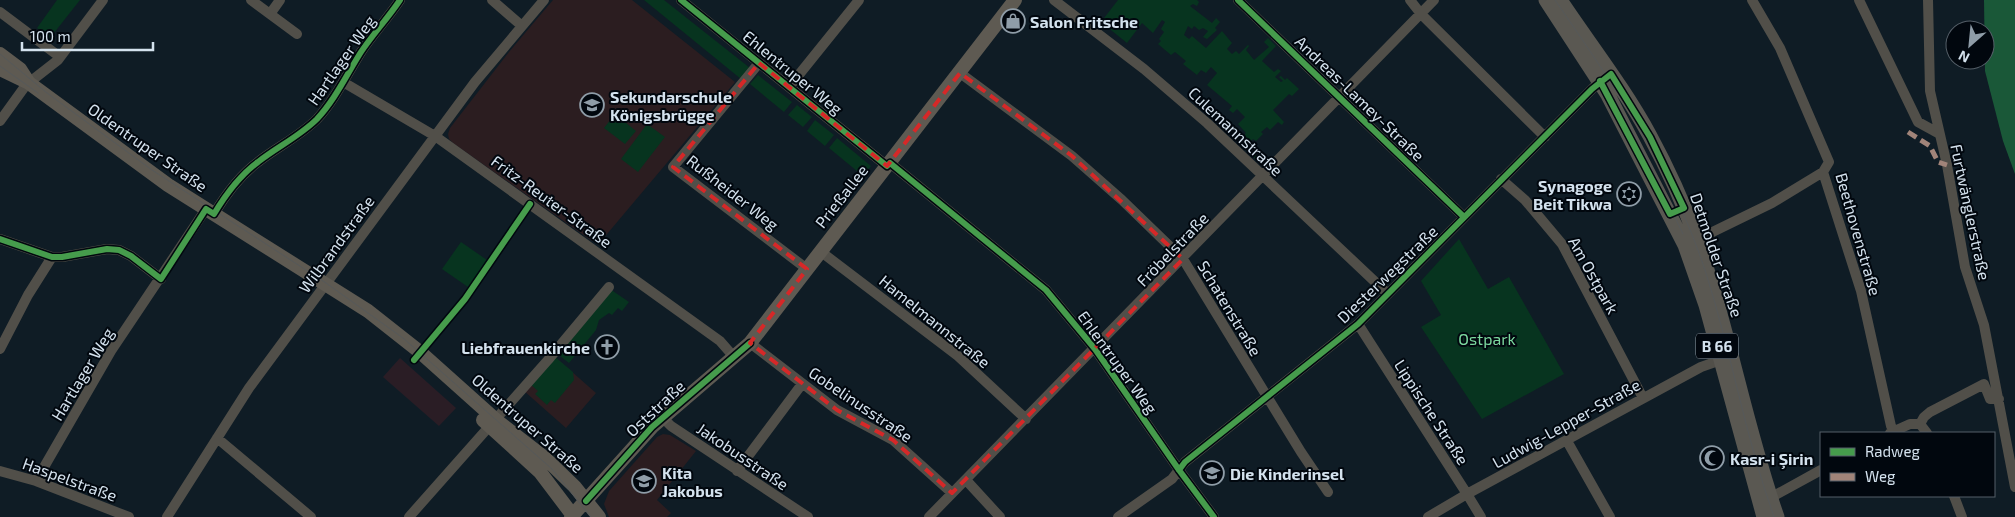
<svg xmlns="http://www.w3.org/2000/svg" width="2015" height="517" font-family="'Exo 2',sans-serif">
  <style>
    .commercial { fill: #2a1d25 }
    .education { fill: #2b1d20 }
    .green { fill: #07341f }
    .forest { fill: #1a5838 }
    .lines { fill: none; stroke-linecap: round; stroke-linejoin: round }
    .street { stroke: #514f49; stroke-width: 10 }
    .secondary { stroke: #5e5a52; stroke-width: 14 }
    .primary { stroke: #5a5852; stroke-width: 15 }
    .tram { stroke: #56595a; stroke-width: 1 }
    .quiet { stroke: #a18479; stroke-width: 5; stroke-dasharray: 10 5; stroke-linecap: butt }
    .cycleway-casing { stroke: #01070e; stroke-width: 9 }
    .cycleway { stroke: #469c4c; stroke-width: 6 }
    .marked { fill: none; stroke: #d62828; stroke-width: 4; stroke-dasharray: 10 6; stroke-linejoin: round }
    .labels { text-anchor: middle; dominant-baseline: central; stroke-width: 4; stroke-linejoin: round; paint-order: stroke }
    .shield { fill: #01070e; stroke: #95a0ab; stroke-width: 1 }
    .shield-label { font-size: 15px; font-weight: bold; fill: #d4e2ee }
    .poi-label { font-size: 16px; font-weight: bold; fill: #d4e2ee; stroke: #01070e; text-anchor: start }
    .street-label { font-size: 16px; fill: #d4e2ee; stroke: #01070e }
    .park-label { font-size: 16px; fill: #7cd99f; stroke: #01070e }
  </style>
  <rect width="100%" height="100%" fill="#0f1c25"/>
  <!-- commercial -->
  <path class="commercial" d="M400,358l56,50 -17,18 -56,-49z"/>
  <!-- education -->
  <path class="education" d="M553,0h79l103,82 -133,158 -4,2 -6,-1 -139,-98 -4,-4 -1,-5 2,-6 59,-76z
    M554,356l42,37 -30,35 -42,-37z
    M663,434l7,1 26,16 -39,49 14,13 -4,4h-58l-5,-13 5,-13 48,-54z"/>
  <!-- green -->
  <path class="green" d="M57,0h23l-30,38 -13,-10z
    M644,0h20l86,68 -9,11z
    M1118,0h79l2,2 -2,4 -4,-2 -3,2 22,17 4,-5 4,4 -5,6 2,2 -10,9 -4,-2 5,-6 -5,-3 -4,2 -5,-4 -2,3 -4,-3 -4,9 5,4 3,-3 14,12 16,-17 10,12 -5,6 5,5 4,-3 3,3 9,-9 1,1 -3,4 8,10 15,-13 -5,-5 4,-4 8,8 -14,15 12,11 4,-3 3,2 -6,6 6,5 2,-1 -4,-4 2,-1 4,4 2,-2 12,11 -7,7 -3,-2 -16,16 11,12 -2,3 -4,-3 -8,8 -3,-3 -6,5 2,2 -7,7 -3,-2 -6,6 8,11 1,-1 5,5 3,-3 2,2 -5,5 -24,-22 9,-9 -8,-9 7,-7 -8,-8 -4,4 -4,-3 3,-4 -25,-21 10,-12 -6,-6 -5,6 -5,-3 -4,5 -14,-11 3,-3 -11,-9 -4,3 -13,-11 3,-3 -2,-2 5,-7 -3,-3 4,-7 -3,-2 -9,13 -11,-10 -15,20 -26,-21z
    M758,75l34,27 -8,10 -34,-28z
    M797,105l15,12 -9,10 -15,-12z
    M615,114l21,17 -11,13 -21,-16z
    M815,120l19,15 -9,11 -18,-15z
    M647,124l18,13 -27,35 -17,-13z
    M837,138l34,28 -8,10 -34,-28z
    M1459,239l29,50 21,-12 55,97 -82,45 -61,-92 20,-12 -20,-34z
    M461,242l26,18 -19,27 -26,-18z
    M610,289l19,13 -7,9 -4,-3 -6,7 -3,-2 -10,7 -3,10 -27,33 -9,-7 -1,-5z
    M554,356l19,16 1,8 -19,23 -4,-3 -4,5 -12,-11 3,-3 -8,-7z"/>
  <!-- forest -->
  <path class="forest" d="M1984,0h31v174l-12,-33 -18,-70z"/>
  <g class="lines">
    <!-- street -->
    <path class="street" d="M251,0l46,34
      M492,0l30,26
      M681,0l206,166
      M1054,0l90,69 63,54 181,171
      M1238,0l226,217
      M1410,0l11,14 124,123
      M1752,0l28,48 49,114 -6,10 38,119 30,135 3,5
      M1859,0l59,122 20,11
      M1928,0l2,91 17,74 18,102 19,58 31,162
      M0,12l60,45
      M270,14l10,-14
      M759,63l-86,104 134,102
      M960,73l112,83 50,44 61,59 118,193 27,40
      M343,82l92,54 285,205 14,16
      M789,87l70,-87
      M0,121l26,-36 32,-25 45,-60
      M890,163l156,127 49,59 84,121 35,47
      M1501,179l24,21 37,44 81,154
      M214,214c12,-20 25,-38 44,-52 19,-15 42,-26 59,-43 18,-19 30,-45 44,-67 12,-18 27,-34 39,-52
      M0,239l52,18h10l45,-8 12,1 12,6 30,23
      M1692,242l80,-39 51,-31
      M820,251l138,105 68,63
      M1358,324l109,170 14,23
      M750,343l87,67 56,30 59,53
      M0,349l28,-54 24,-38
      M662,417l9,9 137,91
      M1920,424l4,-7 6,-5 54,-28 6,15h9
      M1920,424l7,9
      M1890,433l20,-9h10
      M217,438l94,79
      M1567,441l43,76
      M0,471l36,10 93,36
      M737,471l65,-87
      M966,480l34,37
      M36,481l75,-130 95,-142
      M1954,496l8,21
      M1770,498l51,-28
      M167,517l82,-129 226,-306 69,-82
      M409,517l139,-157 61,-73
      M929,517l505,-517
      M1118,517l54,-38 13,-17 173,-138 242,-243
      M1428,517l39,-23 234,-127 20,-7"/>
    <!-- secondary -->
    <path class="secondary" d="M0,54l20,15 9,14
      M0,69l29,14 139,102 200,126 52,41 76,68 49,38 30,29 24,30
      M483,420l57,52 34,45
      M571,517l81,-90 98,-84 265,-343"/>
    <!-- primary -->
    <path class="primary" d="M1546,0l62,95 77,150 21,60 58,212
      M1560,0c30,45 64,88 90,136 18,33 34,69 47,104 32,90 48,186 80,277"/>
    <!-- tram -->
    <path class="tram" d="M1555,0c60,87 116,168 150,270 26,81 40,166 69,247
      M0,54l47,39 105,77 174,113 77,55 149,131 39,48
      M0,66l38,27
      M1613,96l36,67 34,71"/>
    <!-- quiet -->
    <path class="quiet" d="M1908,132l22,14 8,16 9,3"/>
    <!-- cycleway casing -->
    <g class="cycleway-casing">
      <path id="cycleway" d="M681,0l206,166 3,-3 156,127 49,59 84,121 35,47
        M1238,0l226,217
        M0,239l52,18h10l45,-8 12,1 12,6 30,23 45,-70 8,5c12,-20 25,-38 44,-52 19,-15 42,-26 59,-43 18,-19 30,-45 44,-67 12,-18 27,-34 39,-52
        M414,360l51,-61 65,-95
        M1179,470l6,-8 173,-138 234,-235 19,-15 39,63 34,71 -14,6 -70,-133
        M586,501l66,-74 98,-84"/>
    </g>
    <!-- cycleway -->
    <use href="#cycleway" class="cycleway"/>
  </g>
  <!-- marked area -->
  <path class="marked" d="M759,63l128,103 73,-93 112,83 111,103 -231,234 -59,-53 -56,-30 -87,-67 57,-74 -134,-102z"/>
  <!-- icons -->
  <defs>
    <g id="shop-ring" transform="scale(1.25)"><circle r="9.5" fill="#01070e" stroke="#8f9da8" stroke-width="1.5"/><path d="M-5-2.5h2.3a2.7 3.5 0 0 1 5.4 0H5L5.5 6h-11ZM-1.5-2.5h3a1.5 2.3 0 0 0-3 0Z" fill="#8f9da8"/></g>
    <g id="school-ring" transform="scale(1.25)"><circle r="9.5" fill="#01070e" stroke="#8f9da8" stroke-width="1.5"/><path d="M0-5L7-2L0 1L-7-2ZM-4 1L0 2.5L4 1V4Q0 6-4 4Z" fill="#8f9da8"/></g>
    <g id="synagogue-ring" transform="scale(1.25)"><circle r="9.5" fill="#01070e" stroke="#8f9da8" stroke-width="1.5"/><path d="M0-6.5L5.6 3.2H-5.6ZM0 6.5L5.6-3.2H-5.6Z" fill="#8f9da8"/></g>
    <g id="church-ring" transform="scale(1.25)"><circle r="9.5" fill="#01070e" stroke="#8f9da8" stroke-width="1.5"/><path d="M-1.2-6h2.4v3.5h3.3v2.4h-3.3V6h-2.4V-.1h-3.3v-2.4h3.3Z" fill="#8f9da8"/></g>
    <g id="mosque-ring" transform="scale(1.25)"><circle r="9.5" fill="#01070e" stroke="#8f9da8" stroke-width="1.5"/><path d="M3.5-4.9A6 6 0 1 0 3.5 4.9A5 5 0 1 1 3.5-4.9Z" fill="#8f9da8"/></g>
  </defs>
  <g fill-rule="evenodd">
    <use href="#shop-ring" x="1013" y="21"/>
    <use href="#school-ring" x="592" y="105"/>
    <use href="#synagogue-ring" x="1629" y="194"/>
    <use href="#church-ring" x="607" y="347"/>
    <use href="#mosque-ring" x="1712" y="458"/>
    <use href="#school-ring" x="1212" y="473"/>
    <use href="#school-ring" x="644" y="481"/>
  </g>
  <g class="labels">
    <!-- shield labels -->
    <rect class="shield" x="1696" y="333.5" width="42" height="25" rx="4"/>
    <g class="shield-label">
      <text x="1717" y="346">B 66</text>
    </g>
    <!-- poi labels -->
    <g class="poi-label">
      <text x="1030" y="21">Salon Fritsche</text>
      <text x="610" y="96">Sekundarschule<tspan x="610" dy="18">Königsbrügge</tspan></text>
      <text x="1612" y="185" text-anchor="end">Synagoge<tspan x="1612" dy="18">Beit Tikwa</tspan></text>
      <text x="590" y="347" text-anchor="end">Liebfrauenkirche</text>
      <text x="1730" y="458">Kasr-i Şirin</text>
      <text x="662" y="472">Kita<tspan x="662" dy="18">Jakobus</tspan></text>
      <text x="1230" y="473">Die Kinderinsel</text>
    </g>
    <!-- street labels -->
    <g class="street-label">
      <text transform="translate(341 60) rotate(-55)">Hartlager Weg</text>
      <text transform="translate(793 72) rotate(39)">Ehlentruper Weg</text>
      <text transform="translate(1360 98) rotate(44)">Andreas-Lamey-Straße</text>
      <text transform="translate(1236 131) rotate(43)">Culemannstraße</text>
      <text transform="translate(148 147) rotate(35)">Oldentruper Straße</text>
      <text transform="translate(733 192) rotate(38)">Rußheider Weg</text>
      <text transform="translate(841 196) rotate(-52)">Prießallee</text>
      <text transform="translate(552 201) rotate(36)">Fritz-Reuter-Straße</text>
      <text transform="translate(1971 212) rotate(78)">Furtwänglerstraße</text>
      <text transform="translate(1859 234) rotate(74)">Beethovenstraße</text>
      <text transform="translate(336 244) rotate(-54)">Wilbrandstraße</text>
      <text transform="translate(1172 249) rotate(-46)">Fröbelstraße</text>
      <text transform="translate(1717 255) rotate(71)">Detmolder Straße</text>
      <text transform="translate(1387 274) rotate(-44)">Diesterwegstraße</text>
      <text transform="translate(1594 275) rotate(61)">Am Ostpark</text>
      <text transform="translate(1230 308) rotate(59)">Schatenstraße</text>
      <text transform="translate(935 321) rotate(39)">Hamelmannstraße</text>
      <text transform="translate(1118 362) rotate(54)">Ehlentruper Weg</text>
      <text transform="translate(82 374) rotate(-59)">Hartlager Weg</text>
      <text transform="translate(861 404) rotate(34)">Gobelinusstraße</text>
      <text transform="translate(655 408) rotate(-43)">Oststraße</text>
      <text transform="translate(1432 412) rotate(57)">Lippische Straße</text>
      <text transform="translate(528 423) rotate(41)">Oldentruper Straße</text>
      <text transform="translate(1566 423) rotate(-29)">Ludwig-Lepper-Straße</text>
      <text transform="translate(743 456) rotate(34)">Jakobusstraße</text>
      <text transform="translate(70 479) rotate(20)">Haspelstraße</text>
    </g>
    <!-- park labels -->
    <g class="park-label">
      <text x="1487" y="338">Ostpark</text>
    </g>
  </g>
  <!-- legend -->
  <rect x="1820" y="432" width="175" height="65" fill="#01070e" stroke="#555f68"/>
  <rect x="1830" y="448" width="25" height="8" fill="#469c4c" stroke="#555f68"/>
  <text x="1865" y="457" font-size="15" fill="#d4e2ee">Radweg</text>
  <rect x="1830" y="473" width="25" height="8" fill="#a18479" stroke="#555f68"/>
  <text x="1865" y="482" font-size="15" fill="#d4e2ee">Weg</text>
  <!-- north arrow -->
  <g transform="translate(1970 45) rotate(207)"><circle r="24" fill="#01070e" stroke="#555f68"/>
  <path d="M0-4L9 19L0 12L-9 19Z" fill="#8f9da8"/>
  <text y="-8" font-size="14" font-weight="bold" text-anchor="middle" fill="#d4e2ee">N</text>
  </g>
  <!-- scale -->
  <path d="M22 42v8h131v-8" fill="none" stroke="#d4e2ee" stroke-width="2.5"/>
  <text x="30" y="42" font-size="15" fill="#d4e2ee" stroke="#01070e" stroke-width="4" paint-order="stroke">100 m</text>
</svg>
